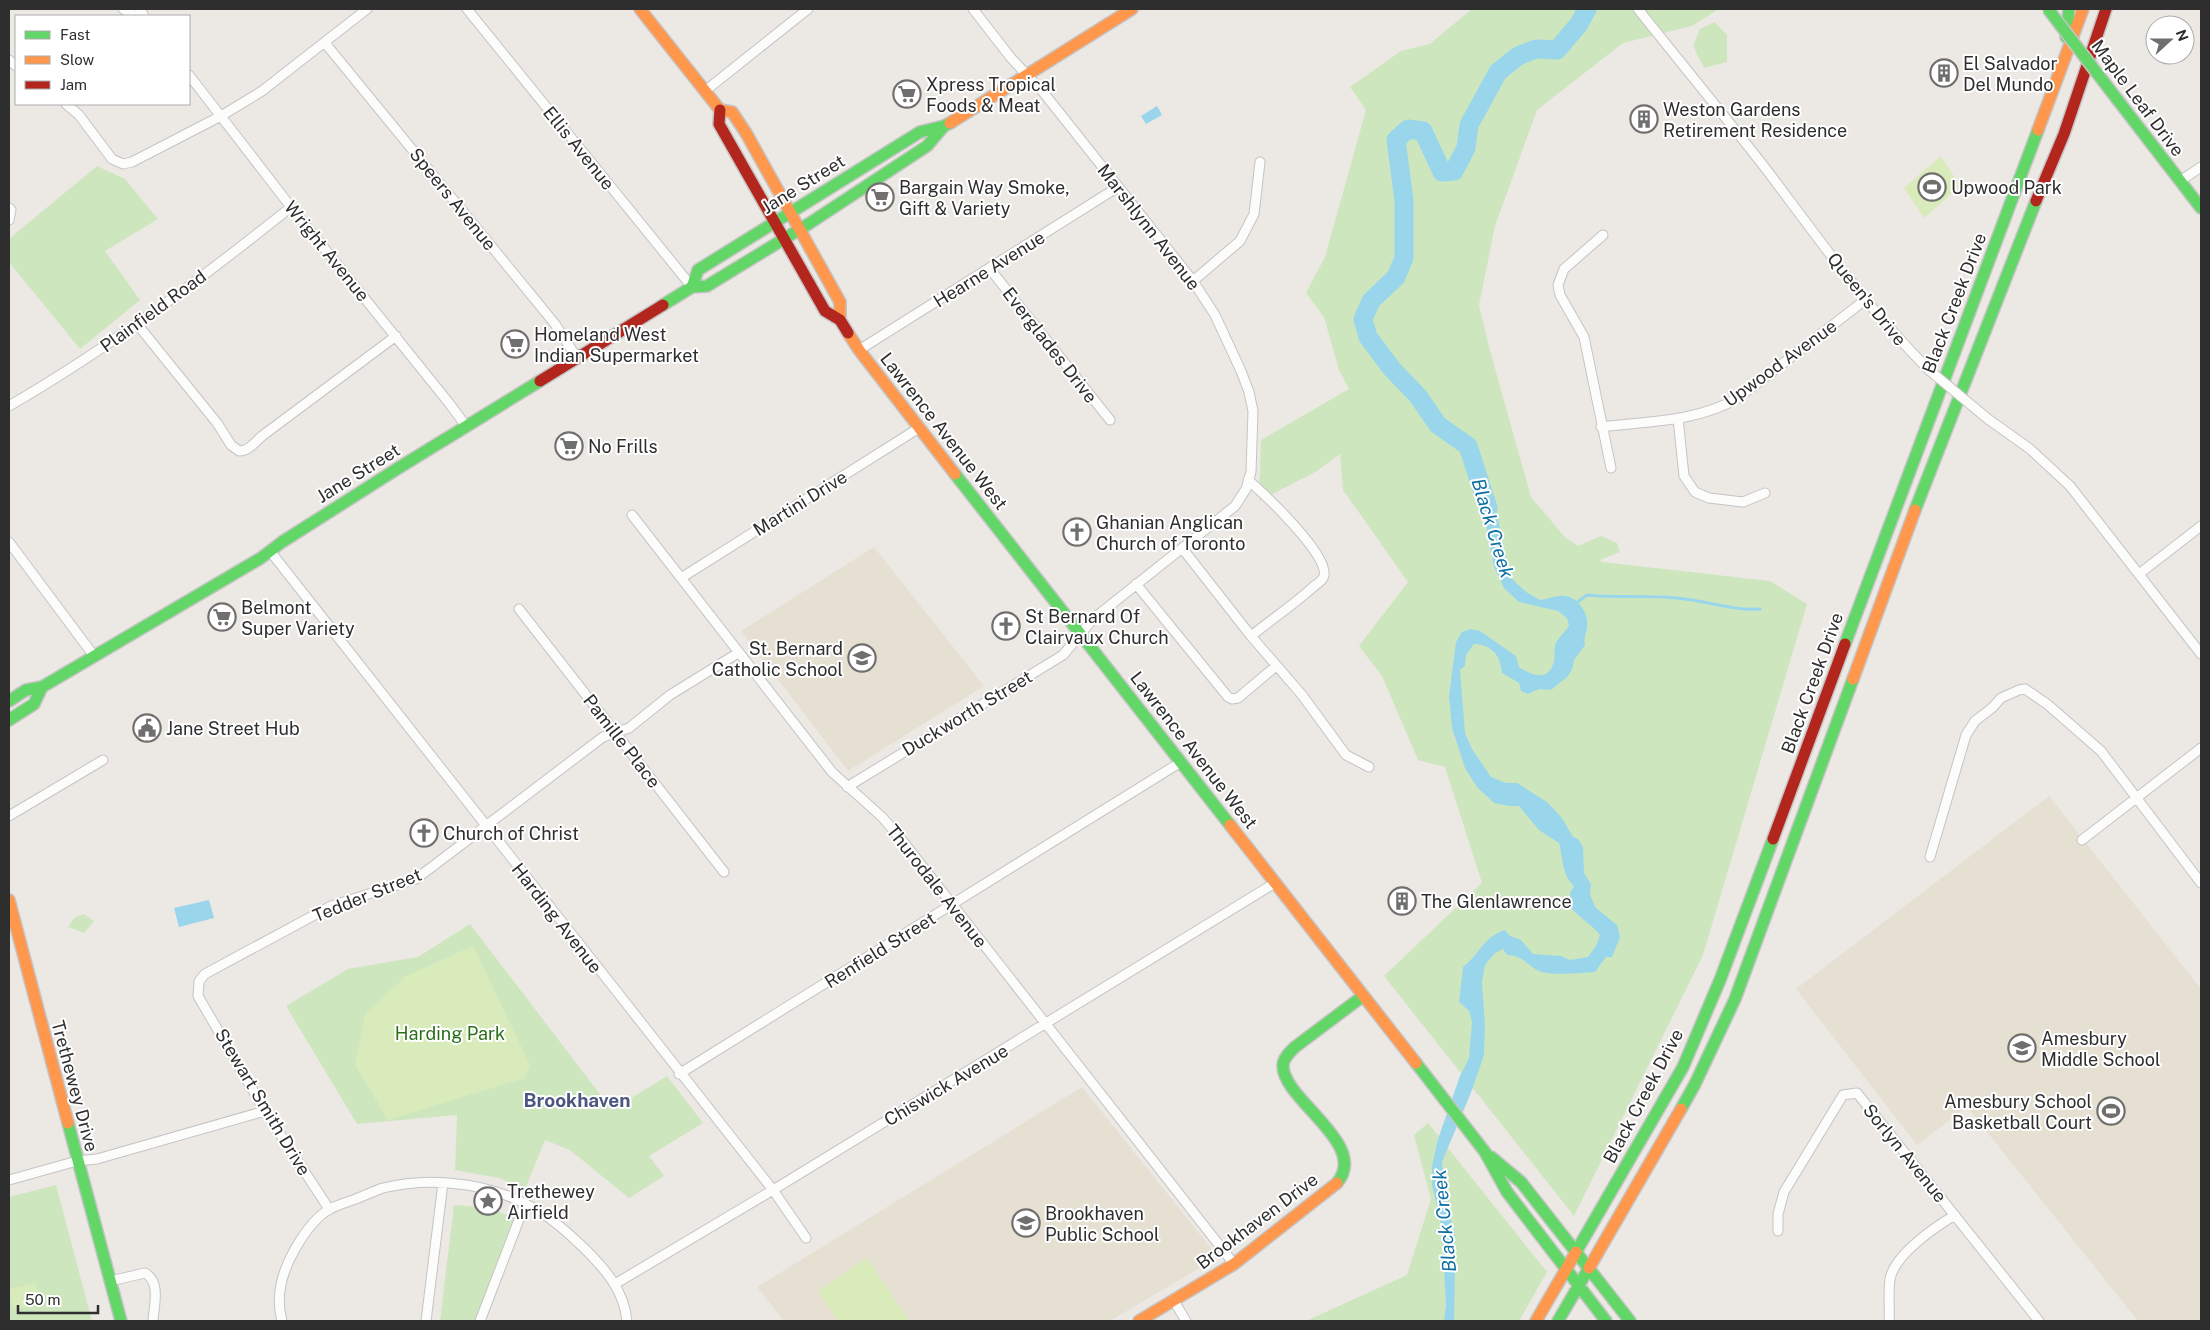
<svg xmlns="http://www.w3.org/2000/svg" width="2210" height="1330" font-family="'Public Sans',sans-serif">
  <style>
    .education { fill: #e6e0d3 }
    .green { fill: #cee6be }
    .pitch { fill: #d9eabb }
    .water { fill: #99d6ec }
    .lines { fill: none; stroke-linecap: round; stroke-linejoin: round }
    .stream { stroke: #99d6ec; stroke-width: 3 }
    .river { stroke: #99d6ec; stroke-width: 19 }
    .street-casing { stroke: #c5c4c5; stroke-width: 11 }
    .fast-casing { stroke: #c5c4c5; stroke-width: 14 }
    .slow-casing { stroke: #c5c4c5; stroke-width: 14 }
    .jam-casing { stroke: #c5c4c5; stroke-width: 14 }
    .street { stroke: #fcfcfb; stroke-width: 9 }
    .fast { stroke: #63d668; stroke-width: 11 }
    .slow { stroke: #ff974d; stroke-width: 11 }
    .jam { stroke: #b3261e; stroke-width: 11 }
    .street-bridge-casing { stroke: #c5c4c5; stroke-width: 11; stroke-linecap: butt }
    .fast-bridge-casing { stroke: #c5c4c5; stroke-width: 14; stroke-linecap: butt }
    .street-bridge { stroke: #fcfcfb; stroke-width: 9 }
    .fast-bridge { stroke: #63d668; stroke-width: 11 }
    .labels { text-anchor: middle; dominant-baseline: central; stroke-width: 4; stroke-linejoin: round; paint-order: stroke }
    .poi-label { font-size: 18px; fill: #2e2e2e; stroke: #fff; text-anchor: start }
    .street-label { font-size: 18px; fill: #2e2e2e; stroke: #fff }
    .park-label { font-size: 18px; fill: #2c6e1b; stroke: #fff }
    .water-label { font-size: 19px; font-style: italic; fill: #0d6fa3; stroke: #fff }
    .neighbourhood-label { font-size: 19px; font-weight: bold; fill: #4d5680; stroke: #fff }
  </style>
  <rect width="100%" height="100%" fill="#ece8e4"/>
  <!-- education -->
  <path class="education" d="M874,547l110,139 -136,85 -107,-140z
    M2049,796l152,193v332h-63l-171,-214 -50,38 -121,-156z
    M1082,1087l136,170 -108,64h-326l-27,-34z"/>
  <!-- green -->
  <path class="green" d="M1472,9h247l-27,17 -69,17 -86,67 -42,116 -16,79 10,42 42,150 34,40 13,9 23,-10 16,7 3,9 -20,8 2,2 168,19 37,23 -104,351 -129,261 -190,-240 98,-93 -37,-116 -27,-7 -36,-84 -23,-30 49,-64 -65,-92 -3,-36 -23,17 -58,30 2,-61 88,-51 -10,-19 -15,-53 -18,-24 19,-36 41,-147 -16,-23 51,-36 29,-7z
    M1715,22l12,13v27l-23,6 -11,-22 7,-17z
    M97,166l28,13 33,40 -53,32 35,49 -60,49 -71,-87v-23z
    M84,914l10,7 -10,12 -16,-6 6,-9z
    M470,924l142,186 55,-34 36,47 -54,33 15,20 -35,22 -59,-48 -25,-10 -20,49 -26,-11 -44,-8 2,-55 -100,9 -71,-118 62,-37 70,-12z
    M1428,1123l119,149 -28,49h-213l101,-46 24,-76 -17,-64z
    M56,1185l36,136h-83v-124z
    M454,1205l36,3 29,12 -43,101h-36z"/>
  <!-- pitch -->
  <path class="pitch" d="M1941,156l19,30 -36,32 -20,-30z
    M473,946l57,119 -5,13 -137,42 -33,-55 10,-51 41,-38z
    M2112,1095l11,27 -13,5 -11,-27z
    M867,1258l42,63h-71l-20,-30z
    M35,1283l5,20 -26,7 -5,-21z"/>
  <!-- water -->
  <path class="water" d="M1157,106l5,9 -16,9 -5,-8z
    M1486,482l7,13 17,82 16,15 14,8c17,-3 27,-10 40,5 5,6 8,13 7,21 0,7 -4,11 -2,19l-11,15 -2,10 -5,7 -16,13 -12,-1 -11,5 -7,-3 -2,-8 -17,-10c-1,-17 -10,-28 -28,-29l-8,11 -1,11 -5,4 5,63 7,16 19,28 15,6h11l30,19 15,16 11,19 5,2 5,8 1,26 7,11 -1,11 6,13 21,17 3,12 -8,20h-6l-11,15c-12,1 -46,4 -56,-1 -12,-6 -17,-16 -32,-16l-4,-6 -8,4 -10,12 -3,17 3,43 -1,30 -12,35 -30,72 7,53 6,17v12l-4,7 -1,10 2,9 3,1 -1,50h-10l2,-16 -4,-76 -10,-44v-19l6,-27 22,-63 9,-18 3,-36 -3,-11 -10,-9 4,-35c18,-14 19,-29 42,-37l5,6 11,4 12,14 28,2 9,4 18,-3 9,-13 3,-9c-9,-11 -20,-17 -29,-27l-1,-15 4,-7c-12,-11 -11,-28 -15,-43l-20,-13 -20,-24h-10l-15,-3 -17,-16 -12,-19 -13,-40 -3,-32 7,-54 6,-10 8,-3 10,2 36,25 3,11c14,9 30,15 35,-6 1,-5 0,-11 1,-16 3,-8 11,-13 14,-20l-2,-7 -9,-7 -39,-9 -15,-14 -10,-21 -11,-57 -9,-23z
    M209,900l5,18 -35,9 -5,-19z"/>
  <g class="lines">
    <!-- stream -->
    <path class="stream" d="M1575,604l12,-9c29,3 59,0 89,3 29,2 55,13 84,11"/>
    <!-- river -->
    <path class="river" d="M1488,508l-20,-62 -30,-21 -20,-29 -26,-27 -24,-32 -5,-18 8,-18 25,-24 8,-19v-57l-8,-61 12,-11 15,2 19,41 12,-1 12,-23 3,-23 29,-53 20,-16 18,-7 21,1 22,-26 8,-15"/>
    <!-- street casing -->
    <g class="street-casing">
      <path id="street" d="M123,9l13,7
        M140,9l4,7
        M467,9l225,278
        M1638,9c42,53 86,106 128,160 52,69 102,140 163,201
        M325,43l230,281 22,34
        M9,60l7,6
        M189,75l102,132 158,196 17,23
        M705,91l103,-82
        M66,104l13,11 33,44 11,5 9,-2 89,-46 41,-25 105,-82
        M2180,181l21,-14
        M9,208l2,2 -2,10
        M1603,235l-39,34 -6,16 2,10 24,42 27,131
        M990,269l120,151
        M1193,281l47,-40 14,-27 6,-52
        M137,324l80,99 14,22 8,6c10,0 16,-9 23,-15l134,-100
        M859,350l259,-163
        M9,406c100,-58 192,-127 282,-199
        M1678,418l6,58 11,16 14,6 34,4 22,-9
        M1988,419l42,30 40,37 131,168
        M1601,427c46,-6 96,-5 137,-29l127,-98
        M1248,480c14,12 87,80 75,98 -2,4 -8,7 -11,10 -19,17 -41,32 -61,48
        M632,515l200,257 50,45 19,22 333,425
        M9,542l85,114
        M1182,548l69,88 51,59 44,60 23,12
        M270,551l503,639 33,48
        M2139,574l62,-48
        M681,578l238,-150
        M1136,584l92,113 4,2 6,-1 38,-32
        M519,609l205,263
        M847,787l216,-132 30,-36 142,-113 11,-17 5,-17 2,-61 -4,-19 -8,-21 -26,-56 -22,-34 -150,-189 -32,-34 -38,-49
        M9,816l94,-56
        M2082,840l119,-92
        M1930,857l36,-122 9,-14 17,-13 9,-10 18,-8 6,-1 22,15 54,47 100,132
        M679,1074l502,-312
        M9,1180l68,-19 20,-2 168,-48
        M329,1209l-64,-98 -67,-115 1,-15 6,-7 126,-68 85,-27 187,-142 26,-9 41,-33 68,-42
        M1778,1231v-17l6,-22 59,-97 14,-2 182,228
        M110,1281l35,-8c16,9 9,32 8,48
        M615,1284l158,-94 502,-307
        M1174,1301l12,20
        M282,1321c-7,-25 1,-51 13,-72 8,-14 20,-32 35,-40 8,-5 19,-7 28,-11 8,-3 16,-7 25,-10 52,-13 115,-4 160,26 15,9 28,22 41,34 21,21 40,42 43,73
        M426,1321l17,-138
        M480,1321l45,-117
        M1889,1321c1,-14 -1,-28 1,-42 5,-25 45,-52 65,-64"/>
    </g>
    <!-- fast casing -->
    <g class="fast-casing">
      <path id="fast" d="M2066,37l3,-28
        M2110,90l91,118
        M692,287l6,-17 222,-138 24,-6
        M663,305l29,-18 15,-1 103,-63 117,-77 17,-20 6,-3
        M955,474l275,351
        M1915,510l121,-309
        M1845,644l193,-514
        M9,701l17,-11 16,-3 219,-129 21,-16 118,-75 140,-86
        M9,720l25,-16 8,-17
        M1416,1063l69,89 22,40 99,129
        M1681,1109l14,-25 40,-85 118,-320
        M68,1123l53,198
        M1491,1157l30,25 109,139
        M1337,1183c33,-39 -54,-83 -54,-117 0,-8 7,-14 12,-19l68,-51
        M1576,1252l107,-185 37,-87 53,-141
        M1558,1321l31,-53"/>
    </g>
    <!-- slow casing -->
    <g class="slow-casing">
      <path id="slow" d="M640,9l80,101 12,2 14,21 94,169v18
        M950,123l182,-114
        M2038,130l45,-121
        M848,333l11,17 96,124
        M1853,679l62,-169
        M1230,825l186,238
        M9,900l59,223
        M1589,1268l92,-159
        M1139,1321l95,-57 103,-81
        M1536,1321l40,-69"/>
    </g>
    <!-- jam casing -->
    <g class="jam-casing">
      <path id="jam" d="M720,110l-1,14 106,187 15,9 8,13
        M2036,201l28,-67 42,-125
        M540,381l123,-76
        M1773,839l72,-195"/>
    </g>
    <!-- street -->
    <use href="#street" class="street"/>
    <!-- fast -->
    <use href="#fast" class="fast"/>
    <!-- slow -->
    <use href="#slow" class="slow"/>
    <!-- jam -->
    <use href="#jam" class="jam"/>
    <!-- street-bridge casing -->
    <g class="street-bridge-casing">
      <path id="street-bridge" d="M1929,370l59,49"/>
    </g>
    <!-- fast-bridge casing -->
    <g class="fast-bridge-casing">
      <path id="fast-bridge" d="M2048,9l62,81"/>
    </g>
    <!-- street-bridge -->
    <use href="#street-bridge" class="street-bridge"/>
    <!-- fast-bridge -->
    <use href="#fast-bridge" class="fast-bridge"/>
  </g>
  <!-- icons -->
  <defs>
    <g id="building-ring" transform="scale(1.4375)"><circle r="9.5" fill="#fff" stroke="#706f6e" stroke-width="1.5"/><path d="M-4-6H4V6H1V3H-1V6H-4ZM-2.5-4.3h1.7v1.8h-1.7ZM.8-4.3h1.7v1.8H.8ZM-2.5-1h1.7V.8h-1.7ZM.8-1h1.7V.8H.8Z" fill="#706f6e"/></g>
    <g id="supermarket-ring" transform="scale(1.4375)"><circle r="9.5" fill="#fff" stroke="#706f6e" stroke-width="1.5"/><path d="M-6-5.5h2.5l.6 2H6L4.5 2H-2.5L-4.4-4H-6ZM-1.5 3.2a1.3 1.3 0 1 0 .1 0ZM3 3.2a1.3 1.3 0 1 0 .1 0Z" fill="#706f6e"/></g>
    <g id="stadium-ring" transform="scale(1.4375)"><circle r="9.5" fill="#fff" stroke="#706f6e" stroke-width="1.5"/><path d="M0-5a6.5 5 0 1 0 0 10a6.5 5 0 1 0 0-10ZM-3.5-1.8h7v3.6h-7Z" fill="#706f6e"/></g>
    <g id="church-ring" transform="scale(1.4375)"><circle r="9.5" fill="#fff" stroke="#706f6e" stroke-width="1.5"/><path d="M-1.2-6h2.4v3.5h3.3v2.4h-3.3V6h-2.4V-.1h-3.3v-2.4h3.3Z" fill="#706f6e"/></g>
    <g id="school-ring" transform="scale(1.4375)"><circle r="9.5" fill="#fff" stroke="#706f6e" stroke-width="1.5"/><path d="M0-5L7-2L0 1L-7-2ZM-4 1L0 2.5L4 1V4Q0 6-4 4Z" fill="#706f6e"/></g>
    <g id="civic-ring" transform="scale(1.4375)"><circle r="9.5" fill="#fff" stroke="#706f6e" stroke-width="1.5"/><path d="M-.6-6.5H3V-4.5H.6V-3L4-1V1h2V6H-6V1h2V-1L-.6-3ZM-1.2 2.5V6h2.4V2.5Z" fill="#706f6e"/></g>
    <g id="sight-ring" transform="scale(1.4375)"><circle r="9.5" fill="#fff" stroke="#706f6e" stroke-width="1.5"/><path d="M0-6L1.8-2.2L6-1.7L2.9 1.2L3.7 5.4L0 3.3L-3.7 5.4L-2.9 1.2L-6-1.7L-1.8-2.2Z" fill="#706f6e"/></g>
  </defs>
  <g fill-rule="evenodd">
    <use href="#building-ring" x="1944" y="73"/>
    <use href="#supermarket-ring" x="907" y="94"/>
    <use href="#building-ring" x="1644" y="119"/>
    <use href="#stadium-ring" x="1932" y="187"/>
    <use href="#supermarket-ring" x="880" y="197"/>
    <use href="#supermarket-ring" x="515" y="344"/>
    <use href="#supermarket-ring" x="569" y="446"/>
    <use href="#church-ring" x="1077" y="532"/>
    <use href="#supermarket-ring" x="222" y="617"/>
    <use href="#church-ring" x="1006" y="626"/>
    <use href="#school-ring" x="862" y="658"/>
    <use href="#civic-ring" x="147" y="728"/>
    <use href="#church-ring" x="424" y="833"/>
    <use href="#building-ring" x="1402" y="901"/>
    <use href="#school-ring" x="2022" y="1048"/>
    <use href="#stadium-ring" x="2111" y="1111"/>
    <use href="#sight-ring" x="488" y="1201"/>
    <use href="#school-ring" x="1026" y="1223"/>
  </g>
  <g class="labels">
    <!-- poi labels -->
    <g class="poi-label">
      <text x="1963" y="63">El Salvador<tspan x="1963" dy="21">Del Mundo</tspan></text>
      <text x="926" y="84">Xpress Tropical<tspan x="926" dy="21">Foods &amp; Meat</tspan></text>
      <text x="1663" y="109">Weston Gardens<tspan x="1663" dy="21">Retirement Residence</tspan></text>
      <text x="899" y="187">Bargain Way Smoke,<tspan x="899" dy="21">Gift &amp; Variety</tspan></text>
      <text x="1951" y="187">Upwood Park</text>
      <text x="534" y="334">Homeland West<tspan x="534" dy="21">Indian Supermarket</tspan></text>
      <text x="588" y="446">No Frills</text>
      <text x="1096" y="522">Ghanian Anglican<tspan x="1096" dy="21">Church of Toronto</tspan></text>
      <text x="241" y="607">Belmont<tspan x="241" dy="21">Super Variety</tspan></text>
      <text x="1025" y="616">St Bernard Of<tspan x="1025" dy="21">Clairvaux Church</tspan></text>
      <text x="843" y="648" text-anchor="end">St. Bernard<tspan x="843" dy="21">Catholic School</tspan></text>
      <text x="166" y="728">Jane Street Hub</text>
      <text x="443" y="833">Church of Christ</text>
      <text x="1421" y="901">The Glenlawrence</text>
      <text x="2041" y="1038">Amesbury<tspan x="2041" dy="21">Middle School</tspan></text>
      <text x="2092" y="1101" text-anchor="end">Amesbury School<tspan x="2092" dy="21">Basketball Court</tspan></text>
      <text x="507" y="1191">Trethewey<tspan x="507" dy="21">Airfield</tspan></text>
      <text x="1045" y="1213">Brookhaven<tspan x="1045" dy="21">Public School</tspan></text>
    </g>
    <!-- street labels -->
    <g class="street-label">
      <text transform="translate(2138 98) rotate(53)">Maple Leaf Drive</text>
      <text transform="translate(579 148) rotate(51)">Ellis Avenue</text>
      <text transform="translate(803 184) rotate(-32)">Jane Street</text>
      <text transform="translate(453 199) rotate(51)">Speers Avenue</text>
      <text transform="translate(1149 227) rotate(52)">Marshlynn Avenue</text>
      <text transform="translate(327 251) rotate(51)">Wright Avenue</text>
      <text transform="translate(989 269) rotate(-32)">Hearne Avenue</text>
      <text transform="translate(1867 299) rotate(51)">Queen's Drive</text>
      <text transform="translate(1954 303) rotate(-69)">Black Creek Drive</text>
      <text transform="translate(153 311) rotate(-36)">Plainfield Road</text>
      <text transform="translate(1050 345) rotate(52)">Everglades Drive</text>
      <text transform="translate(1780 363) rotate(-36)">Upwood Avenue</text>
      <text transform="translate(944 431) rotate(52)">Lawrence Avenue West</text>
      <text transform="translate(358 473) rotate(-32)">Jane Street</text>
      <text transform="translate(800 503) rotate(-32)">Martini Drive</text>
      <text transform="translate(1812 683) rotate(-70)">Black Creek Drive</text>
      <text transform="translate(967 713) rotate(-31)">Duckworth Street</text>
      <text transform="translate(622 741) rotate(52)">Pamille Place</text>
      <text transform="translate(1194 750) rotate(52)">Lawrence Avenue West</text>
      <text transform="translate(937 886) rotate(52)">Thurodale Avenue</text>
      <text transform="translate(367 895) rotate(-22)">Tedder Street</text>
      <text transform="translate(557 918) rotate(52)">Harding Avenue</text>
      <text transform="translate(880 950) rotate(-32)">Renfield Street</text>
      <text transform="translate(946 1085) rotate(-31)">Chiswick Avenue</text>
      <text transform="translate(75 1086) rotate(75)">Trethewey Drive</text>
      <text transform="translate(1643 1096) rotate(-62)">Black Creek Drive</text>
      <text transform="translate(263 1102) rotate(59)">Stewart Smith Drive</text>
      <text transform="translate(1905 1153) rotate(51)">Sorlyn Avenue</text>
      <text transform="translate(1257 1221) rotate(-37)">Brookhaven Drive</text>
    </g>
    <!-- park labels -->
    <g class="park-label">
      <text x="450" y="1033">Harding Park</text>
    </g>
    <!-- water labels -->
    <g class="water-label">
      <text transform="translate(1493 528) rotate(73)">Black Creek</text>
      <text transform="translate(1444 1221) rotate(-96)">Black Creek</text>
    </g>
    <!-- neighbourhood labels -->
    <g class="neighbourhood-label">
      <text x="577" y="1100">Brookhaven</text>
    </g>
  </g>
  <!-- border -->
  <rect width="2210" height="1330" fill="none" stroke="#2e2e2e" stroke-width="20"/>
  <!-- legend -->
  <rect x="15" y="15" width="175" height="90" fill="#ffffff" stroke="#ababab"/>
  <rect x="25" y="31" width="25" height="8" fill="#63d668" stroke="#ababab"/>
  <text x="60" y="40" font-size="15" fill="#2e2e2e">Fast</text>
  <rect x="25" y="56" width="25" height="8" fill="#ff974d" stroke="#ababab"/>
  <text x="60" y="65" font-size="15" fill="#2e2e2e">Slow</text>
  <rect x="25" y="81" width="25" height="8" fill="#b3261e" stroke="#ababab"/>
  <text x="60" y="90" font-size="15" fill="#2e2e2e">Jam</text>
  <!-- north arrow -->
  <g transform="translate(2170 40) rotate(69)"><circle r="24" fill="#ffffff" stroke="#ababab"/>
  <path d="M0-4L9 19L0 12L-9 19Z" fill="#706f6e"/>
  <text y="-8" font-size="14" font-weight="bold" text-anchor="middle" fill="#2e2e2e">N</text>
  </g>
  <!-- scale -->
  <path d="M18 1305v8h80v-8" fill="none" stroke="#2e2e2e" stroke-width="2.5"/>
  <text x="25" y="1305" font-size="15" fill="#2e2e2e" stroke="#ffffff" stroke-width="4" paint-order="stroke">50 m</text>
</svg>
